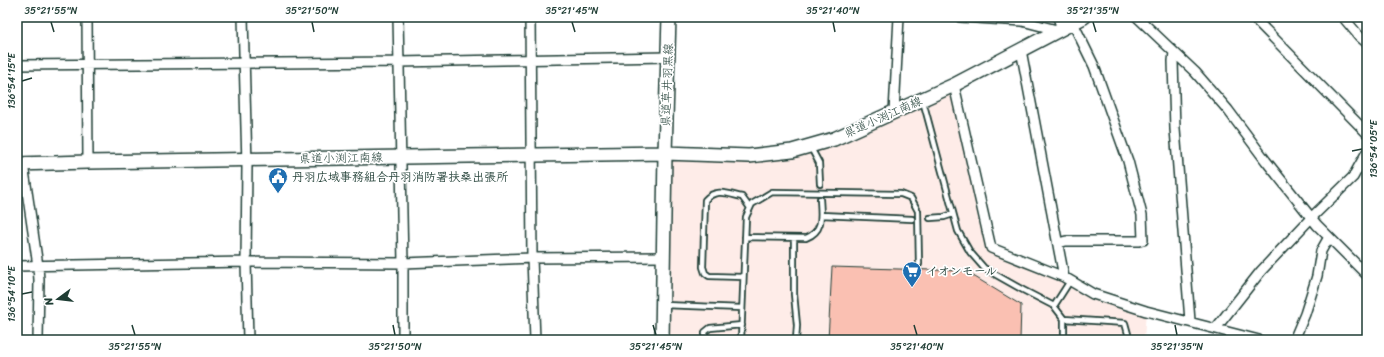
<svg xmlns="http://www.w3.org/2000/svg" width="1384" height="357" font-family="Sriracha,'Klee One',sans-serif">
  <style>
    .built { fill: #feece8 }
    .building { fill: #fac0b2; stroke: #1f3d34 }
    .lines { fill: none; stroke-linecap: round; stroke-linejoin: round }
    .lane-casing { stroke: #1f3d34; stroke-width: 8 }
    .street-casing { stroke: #1f3d34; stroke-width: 12 }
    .secondary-casing { stroke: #1f3d34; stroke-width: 16 }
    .lane { stroke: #fff; stroke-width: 4.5 }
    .street { stroke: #fff; stroke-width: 9 }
    .secondary { stroke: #fff; stroke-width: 13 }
    .ticks { fill: none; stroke: #1f3d34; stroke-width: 1.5 }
    .labels { text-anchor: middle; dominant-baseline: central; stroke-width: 3.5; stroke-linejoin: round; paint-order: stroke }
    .street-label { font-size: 12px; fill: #1f3d34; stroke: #fff }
    .poi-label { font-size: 12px; font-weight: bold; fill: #1f3d34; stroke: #fff; text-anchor: start }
    .neatline { fill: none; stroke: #1f3d34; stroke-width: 1.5 }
    .ticks-label { font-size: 10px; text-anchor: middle; fill: #1f3d34 }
  </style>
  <rect width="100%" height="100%" fill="#fff"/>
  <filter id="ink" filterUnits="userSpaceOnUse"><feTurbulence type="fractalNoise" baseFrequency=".025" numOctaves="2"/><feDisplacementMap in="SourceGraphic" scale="8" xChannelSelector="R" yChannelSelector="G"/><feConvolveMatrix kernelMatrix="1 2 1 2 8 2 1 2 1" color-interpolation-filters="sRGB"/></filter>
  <g filter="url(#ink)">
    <!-- built -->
    <path class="built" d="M954,85l37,163 102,46 53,17 -2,29h-484l5,-187 127,-2z"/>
    <!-- building -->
    <path class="building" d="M832,267l133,4 56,34 -1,35h-192z"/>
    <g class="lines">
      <!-- lane casing -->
      <g class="lane-casing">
        <path id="lane" d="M923,101l35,130 12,21 14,16 39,22 31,16 10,13v21
          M811,148l8,15 1,21
          M821,215l91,4
          M930,218l14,-1 9,-3
          M745,237l61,1c18,-7 15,-22 14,-39
          M794,238v56l3,31 -1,15
          M743,277l-34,-1 -4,-3 -2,-6 2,-67c11,-12 23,-6 37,-3l8,11
          M664,305l78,3
          M1054,306l16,-25
          M1064,319l61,4 3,11v6
          M705,340v-8l5,-4 32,-3
          M741,340l5,-123 6,-13 20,-12 129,2 10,4 7,13 1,53"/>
      </g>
      <!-- street casing -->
      <g class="street-casing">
        <path id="street" d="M87,17l1,145
          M243,17l4,148 -1,97 2,78
          M398,17l5,246v77
          M530,17l2,241 3,82
          M960,17l62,4 35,9
          M1058,17l4,12
          M1137,17l58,55 33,38 38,51 51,64 50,50
          M1253,17l114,116
          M1343,17l16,19 8,7
          M1021,50l43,227
          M1174,52l-1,9 2,68 15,192
          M17,65l382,-3 269,-5
          M954,85l37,163 73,29 29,17 53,17 113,29
          M894,112l5,-95
          M23,164l15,102 1,14 -1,60
          M1058,243l8,-2h73l4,-1 -1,-25 -14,-54 -34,-95 -21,-43
          M17,266l229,-4 157,1 129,-5 132,-1
          M1216,328l45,-57 50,-53 42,-41 14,-25
          M1294,340l11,-26 12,-38 4,-25 8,-14"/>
      </g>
      <!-- secondary casing -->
      <g class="secondary-casing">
        <path id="secondary" d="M17,164l71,-2 577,-9 84,3 43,-5 42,-12 120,-54 130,-68
          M662,340l3,-187 4,-136"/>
      </g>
      <!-- lane -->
      <use href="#lane" class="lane"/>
      <!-- street -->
      <use href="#street" class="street"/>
      <!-- secondary -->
      <use href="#secondary" class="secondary"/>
    </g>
  </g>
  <!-- ticks -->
  <path class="ticks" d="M51,22l3,10M312,22l2,10M572,22l3,10M833,22l2,10M1093,22l3,10M22,81l10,-3M1352,151l10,-2M22,294l10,-2M132,325l3,10M393,325l2,10M653,325l3,10M914,325l3,10M1175,325l2,10"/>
  <!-- icons -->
  <defs>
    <g id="civic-pin" transform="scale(1)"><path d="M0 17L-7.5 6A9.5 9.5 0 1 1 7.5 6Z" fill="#1f6fb2" stroke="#fff"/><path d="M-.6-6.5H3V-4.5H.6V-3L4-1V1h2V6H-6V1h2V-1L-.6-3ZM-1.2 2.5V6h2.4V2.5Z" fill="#fff"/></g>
    <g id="supermarket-pin" transform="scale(1)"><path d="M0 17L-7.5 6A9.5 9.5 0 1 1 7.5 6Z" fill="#1f6fb2" stroke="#fff"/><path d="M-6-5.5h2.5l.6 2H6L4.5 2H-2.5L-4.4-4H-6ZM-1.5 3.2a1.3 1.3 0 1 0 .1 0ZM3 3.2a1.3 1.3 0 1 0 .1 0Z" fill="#fff"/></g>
  </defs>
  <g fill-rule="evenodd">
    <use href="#civic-pin" x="278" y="177"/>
    <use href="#supermarket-pin" x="912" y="271"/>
  </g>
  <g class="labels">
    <!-- street labels -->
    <g class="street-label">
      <text transform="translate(667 85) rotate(-88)">県道草井羽黒線</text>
      <text transform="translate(883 117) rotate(-24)">県道小渕江南線</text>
      <text transform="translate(341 158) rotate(-1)">県道小渕江南線</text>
    </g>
    <!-- poi labels -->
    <g class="poi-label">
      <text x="292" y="177">丹羽広域事務組合丹羽消防署扶桑出張所</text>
      <text x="926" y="271">イオンモール</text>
    </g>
  </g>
  <!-- margin -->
  <rect width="1384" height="357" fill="none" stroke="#fff" stroke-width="44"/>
  <!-- north arrow -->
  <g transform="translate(58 299) rotate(255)" stroke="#ffffff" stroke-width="3" paint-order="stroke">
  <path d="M0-3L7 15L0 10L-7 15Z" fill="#1f3d34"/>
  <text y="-6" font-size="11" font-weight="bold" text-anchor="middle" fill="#1f3d34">N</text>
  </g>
  <rect x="22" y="22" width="1340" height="313" class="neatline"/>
  <g class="ticks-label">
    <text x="51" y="14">35°21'55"N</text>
    <text x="312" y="14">35°21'50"N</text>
    <text x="572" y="14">35°21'45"N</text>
    <text x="833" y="14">35°21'40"N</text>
    <text x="1093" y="14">35°21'35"N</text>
    <text transform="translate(11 81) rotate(-90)" y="4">136°54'15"E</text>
    <text transform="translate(1373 149) rotate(-90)" y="4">136°54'05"E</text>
    <text transform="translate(11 294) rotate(-90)" y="4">136°54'10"E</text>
    <text x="135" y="350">35°21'55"N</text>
    <text x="395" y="350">35°21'50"N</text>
    <text x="656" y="350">35°21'45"N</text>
    <text x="917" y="350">35°21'40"N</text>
    <text x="1177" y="350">35°21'35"N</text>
  </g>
</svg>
